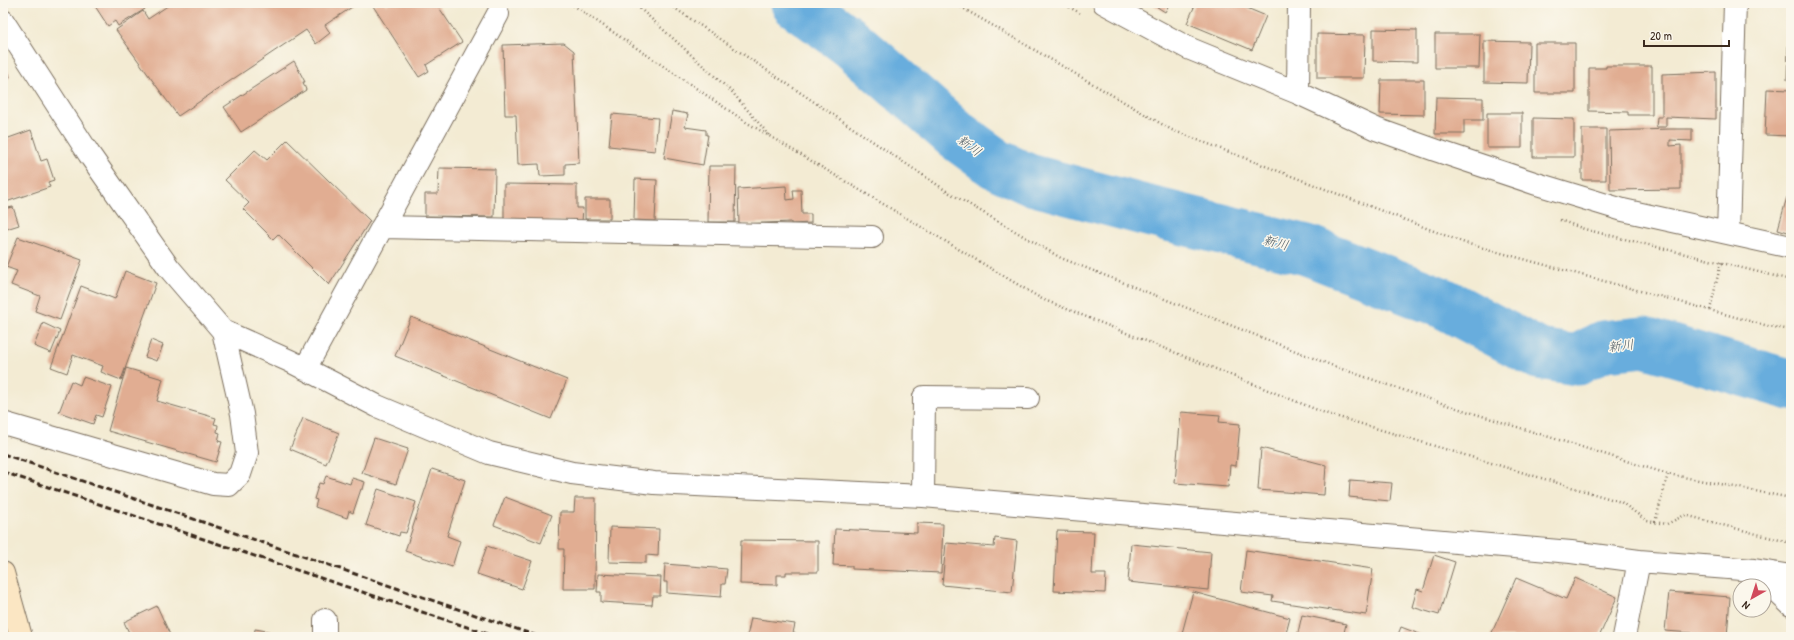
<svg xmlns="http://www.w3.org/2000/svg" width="1794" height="640" font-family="'Patrick Hand','Klee One',sans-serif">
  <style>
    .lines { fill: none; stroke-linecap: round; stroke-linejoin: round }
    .river { stroke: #67addd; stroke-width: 51 }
    .building { fill: #e1ad92 }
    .street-casing { stroke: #7b6e5d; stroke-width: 24 }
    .secondary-casing { stroke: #7b6e5d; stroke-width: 24 }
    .path { stroke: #7b6e5d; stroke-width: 2.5; stroke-dasharray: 1 3; stroke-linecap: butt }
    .street { stroke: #fff; stroke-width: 22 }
    .secondary { stroke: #fbe6c3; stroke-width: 22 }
    .rail { stroke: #3b2a1e; stroke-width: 3; stroke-dasharray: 6 3; stroke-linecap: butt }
    .labels { text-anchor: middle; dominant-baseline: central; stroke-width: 3; stroke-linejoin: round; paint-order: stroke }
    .water-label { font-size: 13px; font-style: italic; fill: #4a5861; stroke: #fbf7ec }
  </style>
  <rect width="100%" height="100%" fill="#fbf7ec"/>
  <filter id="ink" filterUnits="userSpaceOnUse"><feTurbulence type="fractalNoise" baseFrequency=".025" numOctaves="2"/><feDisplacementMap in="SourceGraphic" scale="8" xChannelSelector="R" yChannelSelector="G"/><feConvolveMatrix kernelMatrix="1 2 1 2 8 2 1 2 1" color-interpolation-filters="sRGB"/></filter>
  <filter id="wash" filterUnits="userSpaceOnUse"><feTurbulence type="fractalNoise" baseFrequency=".012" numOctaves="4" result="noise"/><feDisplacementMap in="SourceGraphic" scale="16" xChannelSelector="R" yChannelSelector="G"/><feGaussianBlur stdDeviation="0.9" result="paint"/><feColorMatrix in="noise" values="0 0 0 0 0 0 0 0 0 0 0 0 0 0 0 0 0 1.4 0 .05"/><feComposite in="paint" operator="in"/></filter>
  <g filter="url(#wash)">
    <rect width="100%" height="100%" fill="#f3ebd3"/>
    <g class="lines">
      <!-- river -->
      <path class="river" d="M796,3l54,39 106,93 40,29 32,15 116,31 163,40 136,53 96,51 38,6 26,-14 41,-4 147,43"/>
    </g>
    <g id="blocks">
      <!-- building -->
      <path class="building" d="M93,3h48l4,6 -27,17 -3,-5 -7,5z
        M172,3h186l-33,22 5,8 -14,11 -10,-14 -128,86 -62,-86 27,-19 5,8z
        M378,3h7l1,2 3,-2h47l26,39 -36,23 3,6 -10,6 -46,-71z
        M1151,3h19l-5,9z
        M1196,3h39l31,13 -14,34 -65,-27z
        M1373,29l44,1v32l-44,-1z
        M1317,34l48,1 -1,43h-47z
        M1435,34h45l-1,34h-44z
        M1484,41l45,1 -1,41 -44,-1z
        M564,43l10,8 5,112 -14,1v11l-25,1 -1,-12 -21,1 -2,-50h-11l-2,-70z
        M1535,43h40v50h-40z
        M1788,46h3v34h-4z
        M3,57l7,20 -7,3z
        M294,61l11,21h-2l3,8 -65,42 -17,-25z
        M1606,66h46v49h-24v-3l-39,-1v-43h17z
        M1716,72v47l-50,-2v10h-10l1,-10h5v-43z
        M1381,80h43v35l-44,-1z
        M1767,89l24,1v46l-26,-1z
        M1436,97l47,1v22h-19v14h-29z
        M672,111l16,3 -3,13 21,3v5h2l-5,30 -39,-7z
        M1487,113h35v35h-35z
        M612,114l46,4 -3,33 -46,-5z
        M1533,118l41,1v38h-41z
        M1582,129h24v51h-24z
        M1670,129h22v12l-22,-1v6l11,-1v44l-71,1 -1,-59z
        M31,130l10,31 6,-2 7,21 -6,2 2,5 -47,16v-63z
        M287,140l83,81 -41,64 -51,-51 -5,5 -30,-30 6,-6 -24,-23 30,-30 12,10z
        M709,166h27l-1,56h-27z
        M439,168l56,1 -1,48 -69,-1v-22h13z
        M635,179l22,1 -2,41 -21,-1z
        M504,184l73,1v23h6l-1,14 -78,-1z
        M786,186l1,14 7,-1 -1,-9h8l1,24h9v9l-20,1v-2l-52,2 -1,-35z
        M1787,197l4,1v35l-13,-4z
        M585,199h25v20h-25z
        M7,205l1,3 5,-1 6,18 -16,5v-24z
        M18,237l64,23 -22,60 -25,-9 5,-15 -29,-11 6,-14 -11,-4z
        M125,271l31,12 -35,97 -20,-8 2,-6 -30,-11 -6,18 -16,-6 30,-81 34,13z
        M411,317l156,63 -16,39 -156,-63z
        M43,323l17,8 -9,22 -17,-7z
        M151,340l12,5 -6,16 -12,-4z
        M126,368l37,11 -6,22 59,17 -2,6 4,1 -1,7 3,1 -2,8 4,1 -6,20 -108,-31z
        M83,377l29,10 -10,30 -6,-2 -3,9 -34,-12 12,-31 9,4z
        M1181,412l39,3 -1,7 21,2 -4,42 -6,-1 -2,22 -53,-4z
        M303,418l36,15 -13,31 -36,-15z
        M374,438l34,11 -12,35 -34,-11z
        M1261,448l65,17 -2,30 -66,-5z
        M432,469l33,11 -18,56 13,5 -8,26 -47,-16z
        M326,476l24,8 2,-6 13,4 -2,7h-2l-8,24 -4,-2 -2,7 -32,-11 2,-7 -3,-1 5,-16 4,1z
        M1350,480l42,3 -2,18 -41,-4z
        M378,489l38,13 -10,31 -6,-1 -1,4 -33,-11z
        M505,497l47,18 -11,28 -47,-18z
        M575,498h21l-1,91h-32l1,-40h-5l1,-37h14z
        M917,523l26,1 -2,49 -89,-4v-3l-19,-1 2,-36 82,4z
        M610,527l49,2 -1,27 -12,-1v8l-37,-1z
        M1057,531l37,1 -2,42h14l-1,19 -51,-2z
        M995,538l22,3 -5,51 -70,-7 4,-42 48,4z
        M741,540l77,1v31h-32v3h-9v10l-37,-1z
        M1131,544l80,8 -3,38 -80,-8z
        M487,546l45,15 -10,28 -45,-15z
        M1246,550l127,19 -7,46 -94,-14 1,-5 -32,-4z
        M1434,555l21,7 -16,53 -27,-8 5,-18 6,2z
        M665,564l62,5 -2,15h-3l-1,13 -54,-4v-11h-3z
        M598,574l63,3 -1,19h-7l-1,9 -51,-3v-10h-4z
        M1516,578l50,21 9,-21 42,19 -18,40h-109z
        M1193,592l97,26 -5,19h-104z
        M1669,592l61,5 -3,40h-35v-4l-27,-2z
        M157,606l14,31h-40l-7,-15z
        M1302,615l44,9 -3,13h-46z
        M751,618l44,6 -2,9 13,2v2h-59z
        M1401,627l26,10h-30z
        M255,629l41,7v1h-42z"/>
    </g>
  </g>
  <g filter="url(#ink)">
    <use href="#blocks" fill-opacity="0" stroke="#7b6e5d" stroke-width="1"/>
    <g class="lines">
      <!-- street casing -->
      <g class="street-casing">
        <path id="street" d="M1104,3l84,45 110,45 78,36 59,21 102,34 86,26 168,37
          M3,21l86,133 80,114 54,63 19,83 5,39 -7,21 -11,11 -16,-1 -210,-61
          M1298,93l1,-90
          M382,227l490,10
          M1728,233l7,-230
          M223,331l67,30 87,45 112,47 83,20 82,10 269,13 648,56 68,9 115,9 37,6
          M305,369l193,-355
          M923,496l1,-99 104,1
          M1754,570l37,35
          M325,620v17
          M1624,637l15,-76"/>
      </g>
      <!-- secondary casing -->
      <g class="secondary-casing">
        <path id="secondary" d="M3,573l18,64"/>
      </g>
      <!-- path -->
      <path class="path" d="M570,3l176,119 296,177 283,114 296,89 26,19 20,3 18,-9 106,28
        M634,3l98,89 37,43
        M667,3l281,189 113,66 275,109 114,39 218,68 123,24
        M954,3l218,127 293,113 303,83 23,4
        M1062,3l18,10
        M1560,220l24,9 207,51
        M1710,310l11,-48
        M1655,522l13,-48"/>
      <!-- street -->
      <use href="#street" class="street"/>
      <!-- secondary -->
      <use href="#secondary" class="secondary"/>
      <!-- rail -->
      <path class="rail" d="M3,454l537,183
        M3,472l494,165"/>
    </g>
  </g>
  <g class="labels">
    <!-- water labels -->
    <g class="water-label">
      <text transform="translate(970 145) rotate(37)">新川</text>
      <text transform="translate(1276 242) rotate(14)">新川</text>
      <text transform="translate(1621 345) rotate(-7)">新川</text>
    </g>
  </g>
  <!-- margin -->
  <rect width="1794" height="640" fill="none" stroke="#fbf7ec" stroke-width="16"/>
  <!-- north arrow -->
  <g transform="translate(1752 598) rotate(219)"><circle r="19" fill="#fbf7ec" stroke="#aea59a"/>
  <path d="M0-3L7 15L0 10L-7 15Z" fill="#d1495b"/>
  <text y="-6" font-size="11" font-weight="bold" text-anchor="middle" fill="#3b2a1e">N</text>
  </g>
  <!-- scale -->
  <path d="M1644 40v6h85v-6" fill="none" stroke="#3b2a1e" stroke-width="2"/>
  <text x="1650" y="40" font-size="12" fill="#3b2a1e" stroke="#fbf7ec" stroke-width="3" paint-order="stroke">20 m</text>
</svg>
